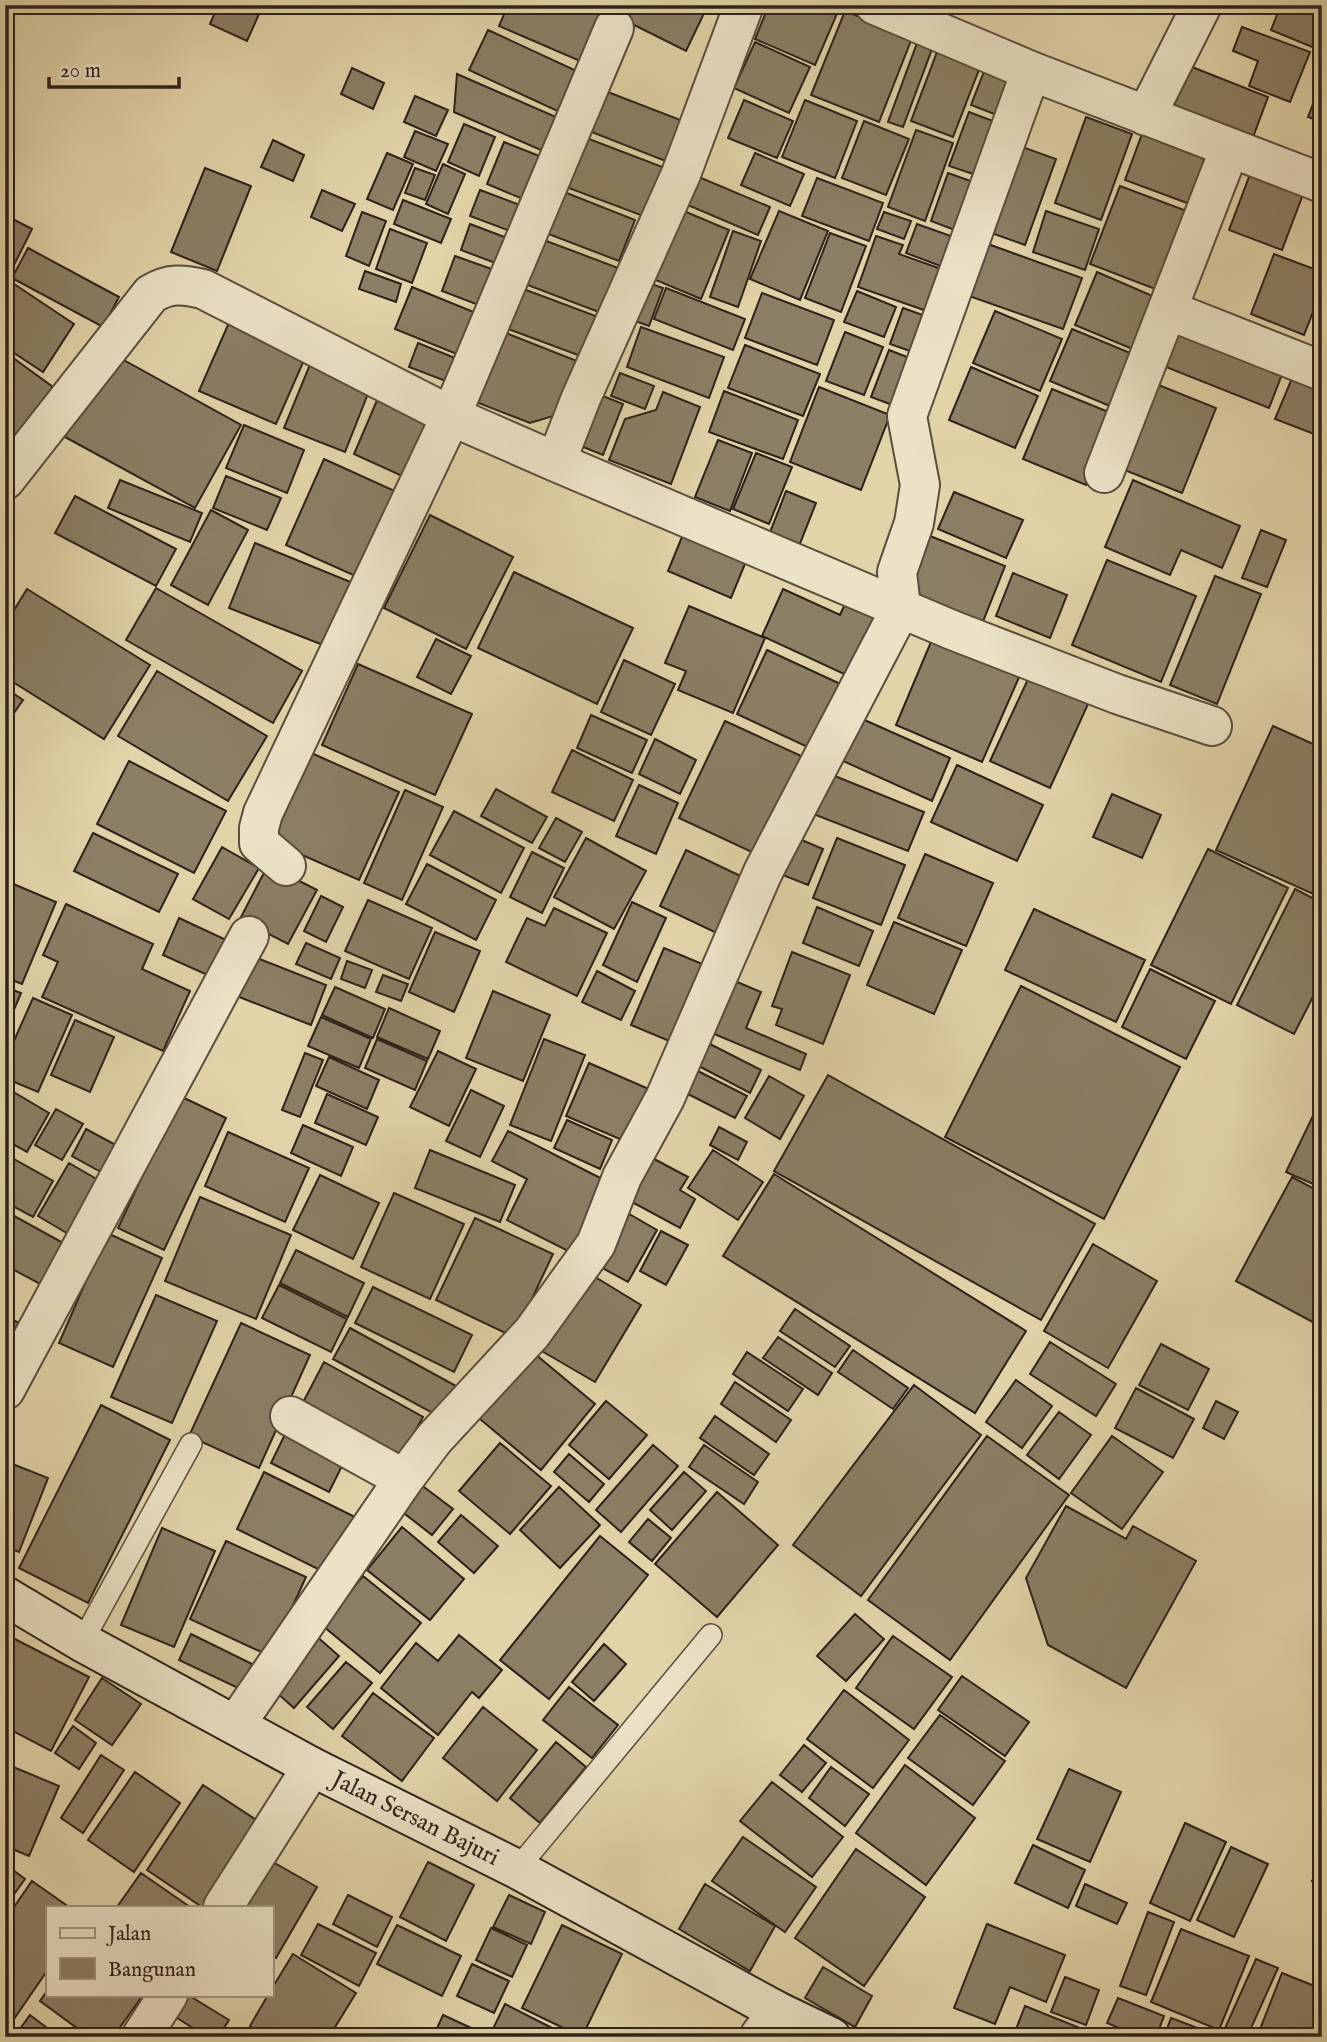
<svg xmlns="http://www.w3.org/2000/svg" width="1327" height="2042" font-family="'IM FELL English',serif">
  <style>
    .building { fill: #8b7f65; stroke: #2d221b; stroke-width: 2 }
    .lines { fill: none; stroke-linecap: round; stroke-linejoin: round }
    .lane-casing { stroke: #5a4e3e; stroke-width: 24 }
    .street-casing { stroke: #5a4e3e; stroke-width: 42 }
    .secondary-casing { stroke: #2d221b; stroke-width: 42 }
    .lane { stroke: #ece3c7; stroke-width: 21 }
    .street { stroke: #ece3c7; stroke-width: 38 }
    .secondary { stroke: #ece3c7; stroke-width: 38 }
    .labels { text-anchor: middle; dominant-baseline: central; stroke-width: 5; stroke-linejoin: round; paint-order: stroke }
    .street-label { font-size: 24px; fill: #2d221b; stroke: #ece3c7 }
  </style>
  <rect width="100%" height="100%" fill="#e2d4a9"/>
  <filter id="stains"><feTurbulence type="fractalNoise" baseFrequency=".00286" numOctaves="4"/><feColorMatrix values="0 0 0 0 .2 0 0 0 0 .09 0 0 0 0 .02 0 0 0 .5 -.17"/></filter>
  <radialGradient id="worn" r=".72"><stop offset=".6" stop-color="#630" stop-opacity="0"/><stop offset="1" stop-color="#630" stop-opacity=".3"/></radialGradient>
  <!-- building -->
  <path class="building" d="M218,5h45l-16,36 -37,-17z
    M508,5h93l9,4 -23,55 -88,-38z
    M617,5h91l-22,46 -74,-37z
    M769,5h61l9,4 -24,56 -60,-26z
    M1281,5h41v46l-51,-21z
    M845,11l67,27 -33,84 -68,-27z
    M1242,27l68,25 -20,50 -41,-16 9,-25 -25,-10z
    M488,30l95,44 -19,40 -95,-44z
    M755,42l55,25 -21,46 -55,-25z
    M917,43l15,6 -29,78 -15,-5z
    M937,52l43,15 -27,70 -42,-16z
    M1187,65l81,32 -18,48 -82,-32z
    M352,68l32,15 -11,26 -32,-15z
    M985,69l31,12 -14,36 -31,-12z
    M457,74l108,47 -15,33 -96,-42z
    M1322,81v41l-14,-5z
    M600,89l83,32 -15,41 -84,-33z
    M415,96l33,14 -12,26 -32,-14z
    M744,100l49,21 -16,37 -49,-20z
    M805,100l52,21 -22,57 -53,-21z
    M969,112l37,14 -18,53 -39,-13z
    M1086,117l46,17 -31,86 -46,-17z
    M864,121l45,18 -23,56 -44,-17z
    M464,124l31,13 -16,39 -31,-14z
    M916,130l37,13 -28,78 -37,-14z
    M415,131l33,13 -12,27 -32,-14z
    M576,134l89,34 -19,49 -88,-33z
    M1142,134l70,28 -17,44 -70,-26z
    M1322,134v37l-12,-5z
    M273,140l31,15 -11,26 -32,-14z
    M504,142l43,17 -17,43 -43,-18z
    M1011,143l45,16 -31,86 -45,-16z
    M387,153l26,11 -20,46 -26,-11z
    M755,153l49,21 -14,32 -49,-21z
    M443,164l22,10 -17,40 -22,-10z
    M205,168l46,18 -34,85 -46,-19z
    M415,168l20,7 -10,25 -20,-7z
    M1252,169l53,20 -23,61 -53,-20z
    M948,173l34,12 -17,49 -34,-13z
    M694,175l76,32 -12,28 -75,-32z
    M817,178l66,25 -14,38 -67,-25z
    M1120,186l72,27 -29,79 -73,-28z
    M554,188l81,32 -16,41 -81,-31z
    M322,190l33,14 -13,27 -31,-14z
    M480,190l48,18 -10,26 -48,-18z
    M403,200l48,19 -10,24 -47,-19z
    M679,209l50,21 -28,69 -50,-21z
    M779,211l49,20 -28,69 -50,-21z
    M1046,211l53,18 -14,41 -52,-18z
    M362,212l24,9 -17,45 -23,-10z
    M884,212l27,9 -7,18 -27,-10z
    M5,215l27,14 -22,44 -5,-3z
    M470,224l45,17 -9,26 -45,-17z
    M917,224l45,16 -11,30 -45,-17z
    M390,229l37,14 -15,40 -36,-14z
    M733,231l28,10 -23,66 -28,-10z
    M830,233l36,13 -25,66 -36,-14z
    M533,236l88,33 -17,45 -87,-33z
    M876,236l27,9 -4,9 51,18 -15,42 -77,-27z
    M988,244l94,34 -19,51 -94,-33z
    M28,248l91,49 -16,30 -91,-49z
    M1274,254l48,18v17l-18,46 -53,-21z
    M455,256l48,17 -14,36 -47,-18z
    M365,271l36,13 -5,18 -37,-13z
    M1097,272l67,29 -22,52 -67,-28z
    M5,278l69,46 -31,48 -38,-25z
    M643,281l20,7 -14,38 -20,-7z
    M412,287l74,30 -17,42 -74,-30z
    M518,287l83,31 -15,40 -83,-31z
    M666,288l79,31 -12,31 -79,-31z
    M857,291l39,16 -12,30 -40,-15z
    M762,293l72,27 -17,45 -72,-27z
    M903,308l31,11 -13,36 -31,-11z
    M995,311l67,28 -22,52 -67,-28z
    M231,318l77,33 -32,73 -77,-33z
    M1179,322l107,42 -17,44 -108,-43z
    M641,327l83,30 -15,41 -82,-31z
    M1072,329l68,28 -23,52 -67,-28z
    M498,330l84,33 -19,50 -33,10 -59,-23z
    M845,332l38,15 -19,48 -38,-14z
    M418,343l42,17 -9,23 -42,-16z
    M745,345l75,29 -17,42 -75,-28z
    M889,350l31,12 -17,47 -32,-12z
    M5,352l48,35 -48,64z
    M111,353l130,72 -46,83 -130,-71z
    M311,362l60,24 -26,66 -61,-24z
    M971,367l67,29 -23,52 -66,-28z
    M1295,371l27,11v55l-47,-18z
    M620,373l34,13 -9,23 -34,-13z
    M1151,382l65,26 -34,85 -65,-26z
    M819,387l71,28 -29,75 -71,-28z
    M1052,389l64,26 -30,70 -63,-26z
    M381,391l60,27 -28,63 -59,-27z
    M724,391l74,29 -15,39 -74,-27z
    M593,392l30,12 -20,51 -30,-12z
    M663,392l37,15 -29,77 -62,-24 16,-41 31,-9z
    M244,425l60,25 -17,43 -61,-25z
    M718,440l34,13 -22,58 -35,-14z
    M756,453l36,14 -23,57 -36,-15z
    M324,459l75,34 -39,85 -74,-33z
    M226,476l55,22 -14,32 -54,-22z
    M120,480l82,33 -12,29 -82,-34z
    M1133,480l107,46 -18,42 -41,-18 -11,25 -65,-28z
    M786,491l30,12 -17,43 -30,-11z
    M954,492l69,28 -17,38 -68,-29z
    M75,496l101,53 -20,37 -101,-53z
    M211,510l37,20 -40,75 -37,-20z
    M430,515l83,42 -47,92 -82,-41z
    M686,527l63,27 -18,44 -63,-27z
    M1261,530l25,10 -19,47 -25,-9z
    M930,536l75,30 -23,58 -75,-29z
    M255,543l98,40 -25,64 -99,-39z
    M1107,560l89,36 -35,86 -89,-37z
    M514,572l119,56 -36,76 -119,-56z
    M1013,573l54,22 -17,43 -54,-22z
    M1215,576l46,18 -44,110 -47,-19z
    M156,588l146,83 -29,52 -147,-83z
    M27,589l123,76 -46,74 -99,-62v-52z
    M783,589l57,26 9,-20 38,18 -30,67 -95,-44z
    M689,606l76,32 -32,75 -55,-23 8,-19 -21,-8z
    M933,637l87,38 -38,87 -86,-37z
    M436,639l35,17 -20,38 -34,-17z
    M767,650l80,37 -31,64 -79,-37z
    M624,660l51,24 -24,51 -50,-23z
    M358,664l114,50 -37,81 -113,-50z
    M157,671l110,65 -39,65 -110,-65z
    M1029,677l59,27 -38,84 -60,-27z
    M5,688l18,12 -18,26z
    M851,714l99,44 -18,43 -100,-45z
    M591,715l56,25 -15,33 -55,-25z
    M725,721l85,39 -45,98 -86,-40z
    M1273,726l49,22v150l-106,-48z
    M655,739l41,21 -16,34 -41,-20z
    M572,750l61,30 -19,41 -62,-29z
    M309,752l90,40 -40,88 -89,-39z
    M129,761l97,50 -32,62 -97,-49z
    M957,765l86,40 -26,56 -86,-39z
    M820,770l104,42 -16,39 -105,-41z
    M639,785l39,18 -22,51 -40,-18z
    M496,789l51,28 -15,26 -51,-27z
    M405,790l38,17 -41,93 -38,-17z
    M1112,794l49,21 -19,43 -49,-21z
    M454,811l70,37 -23,45 -71,-38z
    M556,818l26,14 -17,30 -26,-14z
    M93,833l85,41 -19,38 -85,-41z
    M790,835l33,14 -15,36 -33,-13z
    M586,838l60,33 -32,58 -60,-32z
    M837,838l68,27 -24,60 -68,-27z
    M222,847l37,21 -30,51 -36,-20z
    M1208,849l80,39 -57,116 -80,-39z
    M686,850l65,31 -26,56 -65,-31z
    M532,852l32,16 -22,45 -32,-16z
    M925,854l68,29 -27,63 -68,-28z
    M427,864l69,36 -20,40 -70,-36z
    M268,865l49,25 -29,54 -48,-25z
    M11,883l45,19 -34,82 -17,-7v-79z
    M1295,889l27,14v76l-28,55 -57,-29z
    M321,896l22,11 -17,35 -22,-11z
    M368,900l64,28 -23,51 -64,-28z
    M632,902l34,16 -29,64 -34,-17z
    M66,904l87,40 -11,25 48,22 -27,60 -121,-54 16,-35 -15,-7z
    M817,907l56,24 -14,35 -56,-23z
    M554,908l53,25 -30,63 -71,-34 21,-44 18,8z
    M1034,909l111,51 -29,62 -111,-52z
    M179,918l60,28 -16,36 -60,-27z
    M894,922l68,28 -28,64 -67,-29z
    M435,932l45,19 -26,61 -45,-20z
    M306,943l34,15 -9,21 -35,-15z
    M664,948l43,18 -33,77 -43,-18z
    M792,952l58,23 -27,69 -47,-19 6,-16 -10,-3z
    M249,955l77,30 -15,40 -77,-30z
    M347,961l25,9 -7,18 -24,-9z
    M1150,969l65,32 -29,58 -64,-32z
    M597,971l38,20 -14,29 -39,-18z
    M383,975l25,9 -7,17 -25,-9z
    M730,979l31,13 -15,36 60,26 -6,16 -93,-39z
    M1021,986l159,81 -76,152 -159,-82z
    M5,987l16,6 -16,38z
    M335,987l50,22 -12,29 -51,-23z
    M493,991l57,24 -27,66 -57,-23z
    M33,998l39,17 -34,77 -33,-14v-17z
    M389,1008l51,23 -12,28 -51,-22z
    M321,1017l50,22 -12,29 -51,-22z
    M75,1020l39,17 -24,55 -39,-17z
    M377,1039l50,22 -12,29 -50,-22z
    M544,1039l41,16 -34,86 -41,-16z
    M704,1041l57,29 -11,23 -57,-30z
    M438,1051l38,18 -27,57 -39,-19z
    M305,1053l18,7 -23,57 -18,-7z
    M329,1057l50,23 -12,29 -51,-23z
    M589,1063l69,30 -22,53 -70,-30z
    M690,1067l57,29 -12,22 -57,-29z
    M828,1075l267,149 -54,96 -267,-149z
    M769,1076l35,20 -24,43 -35,-21z
    M5,1090h5l39,23 -22,39 -22,-12z
    M471,1090l33,16 -24,51 -34,-16z
    M327,1094l51,23 -12,28 -51,-22z
    M180,1096l46,22 -62,132 -46,-22z
    M1322,1097v91l-36,-16z
    M56,1109l27,15 -21,36 -27,-15z
    M567,1120l45,20 -12,29 -46,-21z
    M303,1125l50,22 -12,29 -50,-23z
    M719,1127l28,15 -9,18 -28,-15z
    M86,1129l37,20 -15,27 -36,-20z
    M508,1131l106,54 -36,71 -71,-36 20,-41 -35,-18z
    M228,1132l81,36 -24,54 -80,-36z
    M430,1150l85,35 -15,37 -85,-34z
    M713,1150l50,32 -25,38 -50,-32z
    M641,1152l47,25 -8,13 15,9 -15,29 -61,-33z
    M5,1154l48,27 -20,36 -28,-15z
    M69,1163l38,22 -32,53 -37,-22z
    M774,1174l252,157 -51,82 -252,-157z
    M320,1175l59,28 -26,56 -60,-29z
    M1292,1177l30,16v134l-86,-46z
    M394,1193l70,31 -34,75 -69,-32z
    M200,1197l91,38 -35,84 -91,-38z
    M5,1211l69,38 -23,41 -46,-25z
    M624,1211l33,19 -29,52 -33,-18z
    M475,1218l78,36 -39,83 -78,-37z
    M661,1231l27,14 -22,40 -26,-14z
    M107,1233l55,25 -49,109 -54,-24z
    M1093,1244l64,37 -49,87 -64,-37z
    M296,1250l68,33 -16,34 -68,-34z
    M587,1272l54,33 -46,77 -55,-32z
    M279,1285l68,34 -16,33 -69,-34z
    M373,1287l99,48 -18,37 -99,-49z
    M156,1295l61,26 -45,102 -61,-26z
    M795,1309l55,37 -15,21 -55,-36z
    M5,1316l20,10 -20,39z
    M241,1323l69,32 -51,113 -70,-32z
    M350,1328l106,58 -16,31 -107,-58z
    M778,1337l54,36 -14,22 -55,-37z
    M1050,1342l66,42 -20,32 -66,-42z
    M1161,1344l48,25 -21,41 -49,-25z
    M529,1349l66,55 -54,66 -67,-56z
    M853,1350l55,38 -15,21 -55,-37z
    M747,1352l56,37 -15,22 -55,-37z
    M324,1362l99,55 -25,45 -98,-54z
    M1016,1380l36,26 -30,42 -36,-26z
    M735,1382l56,38 -15,22 -55,-38z
    M914,1385l67,50 -120,161 -68,-51z
    M1136,1388l58,31 -21,39 -58,-30z
    M606,1401l41,34 -38,44 -40,-34z
    M1216,1401l22,11 -14,27 -21,-11z
    M101,1405l69,35 -82,163 -69,-35z
    M1059,1412l32,23 -32,44 -32,-24z
    M715,1416l54,38 -15,21 -54,-37z
    M289,1426l59,28 -19,38 -58,-29z
    M987,1436l82,59 -119,165 -82,-60z
    M1112,1436l51,36 -41,57 -51,-36z
    M500,1443l51,43 -41,48 -51,-43z
    M653,1445l25,21 -57,66 -25,-22z
    M704,1445l54,37 -14,22 -55,-37z
    M569,1454l35,30 -15,18 -35,-30z
    M5,1461l43,17 -29,74 -14,-6z
    M264,1472l91,45 -27,57 -91,-45z
    M684,1472l22,19 -34,39 -22,-20z
    M416,1481l37,28 -21,26 -36,-28z
    M559,1487l41,38 -40,43 -40,-38z
    M717,1492l61,53 -61,72 -62,-53z
    M1066,1506l60,33 7,-13 63,35 -70,127 -78,-43 -22,-67z
    M461,1515l37,31 -24,27 -36,-31z
    M648,1519l23,19 -19,23 -23,-19z
    M402,1527l62,52 -34,41 -63,-50z
    M162,1528l53,23 -41,96 -53,-22z
    M600,1536l48,39 -99,124 -49,-39z
    M226,1541l80,36 -36,79 -80,-37z
    M363,1576l58,47 -41,50 -57,-47z
    M855,1614l29,25 -38,42 -29,-25z
    M5,1634l84,43 -38,74 -46,-24z
    M191,1634l61,30 -12,25 -61,-29z
    M314,1634l25,22 -45,52 -25,-22z
    M459,1635l43,35 -23,28 -7,-6 -34,43 -57,-47 35,-45 22,18z
    M893,1636l59,41 -38,52 -58,-41z
    M604,1644l22,20 -32,37 -22,-19z
    M346,1662l26,21 -39,46 -26,-22z
    M962,1676l67,46 -24,34 -67,-46z
    M102,1678l39,26 -29,41 -37,-25z
    M569,1687l49,38 -26,33 -49,-38z
    M844,1690l65,50 -36,48 -66,-49z
    M373,1693l61,45 -32,43 -60,-45z
    M483,1707l54,43 -40,51 -54,-43z
    M940,1715l65,46 -32,44 -65,-47z
    M73,1726l23,17 -17,26 -24,-16z
    M5,1737l8,4 -8,16z
    M556,1742l30,25 -46,56 -30,-25z
    M804,1745l22,18 -24,29 -22,-17z
    M101,1755l23,15 -41,63 -22,-15z
    M6,1764l53,22 -30,70 -24,-10z
    M905,1765l70,53 -49,67 -70,-52z
    M831,1767l38,27 -24,32 -36,-28z
    M1069,1769l52,23 -31,70 -53,-23z
    M135,1772l45,31 -46,69 -46,-32z
    M772,1782l71,55 -31,40 -72,-56z
    M203,1785l61,40 -55,82h-7l-55,-37z
    M1185,1823l41,19 -36,79 -40,-18z
    M743,1837l73,50 -31,45 -73,-51z
    M1033,1845l52,25 -17,38 -53,-25z
    M1231,1847l37,17 -34,73 -37,-17z
    M856,1849l69,48 -61,89 -69,-48z
    M264,1857l53,30 -41,71 -5,-2v-49h-36z
    M428,1862l46,23 -28,56 -46,-24z
    M1322,1862v24l-10,-5z
    M5,1864l20,15 -20,28z
    M141,1873l49,34h-73z
    M32,1881l37,26h-22v64l-42,61v-112z
    M705,1884l70,42 -25,45 -71,-42z
    M1085,1884l42,19 -10,21 -41,-18z
    M348,1895l44,22 -15,30 -44,-23z
    M509,1895l36,17 -14,32 -38,-17z
    M1148,1912l26,10 -28,73 -26,-9z
    M318,1924l58,29 -17,33 -58,-31z
    M987,1924l78,31 -19,47 -36,-15 -15,37 -41,-16z
    M397,1925l64,31 -19,40 -65,-32z
    M562,1925l60,29 -40,83 -60,-29z
    M491,1928l36,17 -15,32 -36,-17z
    M1181,1929l68,27 -30,74 -68,-28z
    M293,1954l63,39 -27,44h-62l-17,-11 18,-31h3v-5z
    M1256,1959l22,9 -31,69h-22l-3,-2z
    M472,1964l37,17 -15,32 -37,-17z
    M823,1967l49,29 -17,31 -50,-29z
    M1282,1973l40,16v48h-65z
    M1065,1977l34,13 -13,35 -35,-13z
    M47,1991v4h96l-30,42h-24l-49,-36z
    M172,1995h16l41,25 -11,17h-11l-44,-28z
    M1118,1998l46,18 -8,21h-15l-34,-14z
    M505,2004l47,24 -5,9h-58z
    M1025,2006l65,26 -1,5h-76z
    M30,2015l29,22h-45z
    M443,2015l37,17 -3,5h-44z
    M1171,2018l40,15 -1,4h-46z
    M1105,2029l19,8h-22z
    M237,2030l11,7h-15z"/>
  <g class="lines">
    <!-- lane casing -->
    <g class="lane-casing">
      <path id="lane" d="M82,1642l109,-198
        M517,1869l194,-234"/>
    </g>
    <!-- street casing -->
    <g class="street-casing">
      <path id="street" d="M875,5l156,66 291,112
        M1146,116l56,-111
        M1168,310l154,61
        M556,462l25,-64 100,-224 63,-169
        M1104,473l126,-325
        M5,480l146,-186c18,-11 31,-10 52,-5l248,127 105,46 396,168 165,64 95,32
        M286,866l-27,-23v-15l4,-15 188,-397 163,-388
        M5,1390l244,-454
        M290,1416l114,63 30,-40 98,-106 64,-89 26,-67 43,-79 98,-226 138,-264 -4,-36 17,-49 6,-38 -13,-69 124,-345
        M236,1724l168,-245
        M223,1907l89,-140
        M141,2037l27,-42
        M759,2037l18,-26"/>
    </g>
    <!-- secondary casing -->
    <g class="secondary-casing">
      <g id="secondary">
        <path id="s1" d="M5,1596l77,46 230,125 205,102 260,142 54,26"/>
      </g>
    </g>
    <!-- lane -->
    <use href="#lane" class="lane"/>
    <!-- street -->
    <use href="#street" class="street"/>
    <!-- secondary -->
    <use href="#secondary" class="secondary"/>
  </g>
  <g class="labels">
    <!-- street labels -->
    <g class="street-label">
      <text stroke="none"><textPath href="#s1" startOffset="467">Jalan Sersan Bajuri</textPath></text>
    </g>
  </g>
  <!-- margin -->
  <rect width="1327" height="2042" fill="none" stroke="#e2d4a9" stroke-width="28"/>
  <rect x="7" y="7" width="1313" height="2028" fill="none" stroke="#2d221b" stroke-width="3.5"/>
  <rect x="14" y="14" width="1299" height="2014" fill="none" stroke="#2d221b" stroke-width="2"/>
  <!-- legend -->
  <rect x="46" y="1906" width="228" height="91" fill="#ece3c7" stroke="#a09682" stroke-width="2"/>
  <rect x="60" y="1928" width="35" height="10" fill="#ece3c7" stroke="#a09682" stroke-width="2"/>
  <text x="108" y="1940" font-size="21" fill="#2d221b">Jalan</text>
  <rect x="60" y="1958" width="35" height="21" fill="#8b7f65" stroke="#a09682" stroke-width="2"/>
  <text x="108" y="1976" font-size="21" fill="#2d221b">Bangunan</text>
  <!-- scale -->
  <path d="M49 77v10h130v-10" fill="none" stroke="#2d221b" stroke-width="3.5"/>
  <text x="60" y="77" font-size="21" fill="#2d221b" stroke="#ece3c7" stroke-width="5" paint-order="stroke">20 m</text>
  <rect width="100%" height="100%" filter="url(#stains)"/>
  <rect width="100%" height="100%" fill="url(#worn)"/>
</svg>
